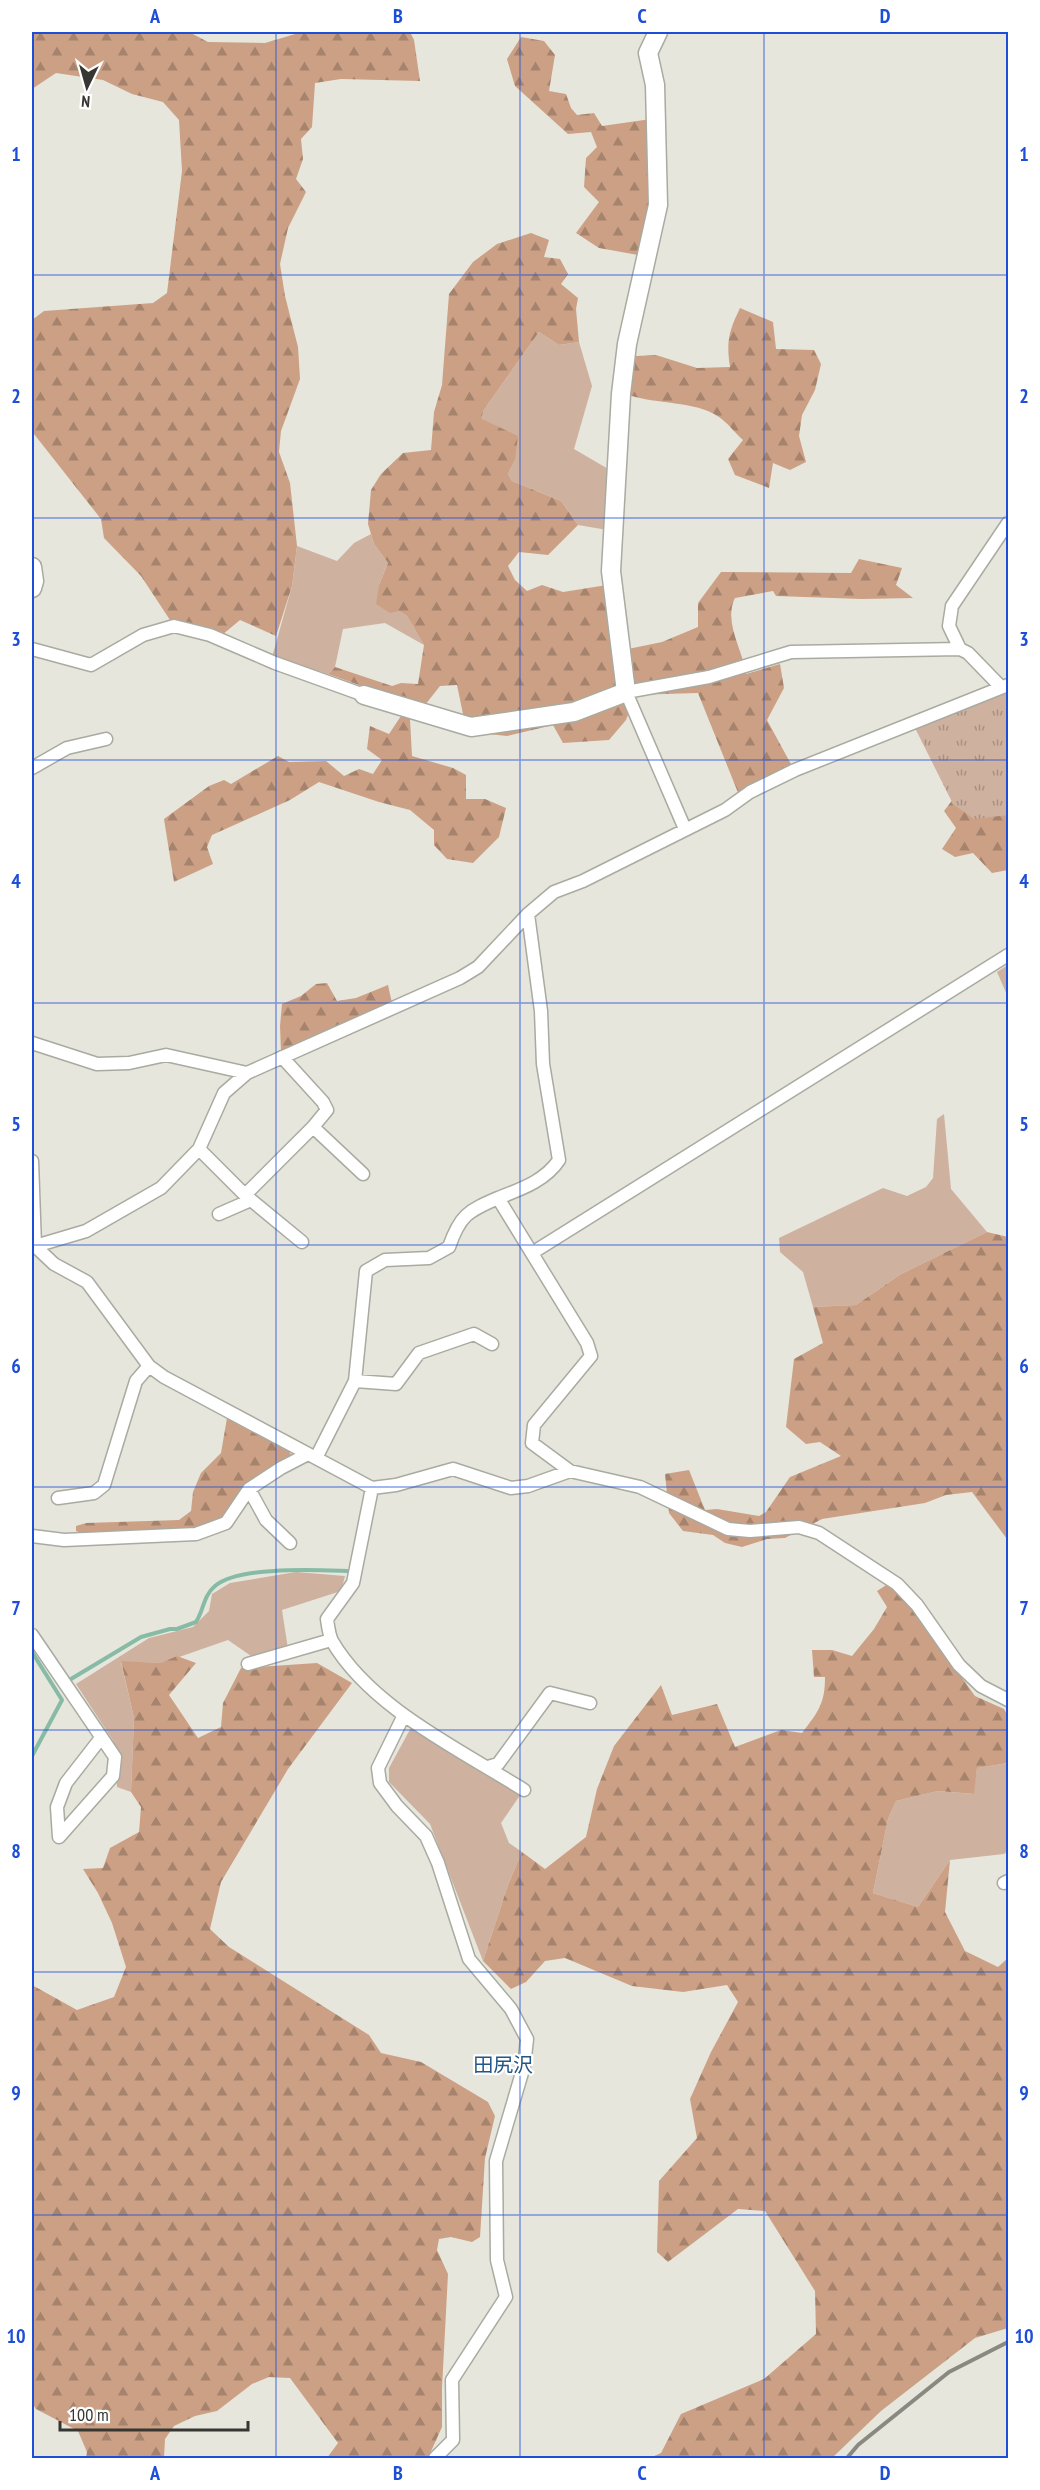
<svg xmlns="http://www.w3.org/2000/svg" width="1040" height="2490" font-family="'PT Sans Narrow','Noto Sans JP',sans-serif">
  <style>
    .green { fill: #cfb19f }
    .forest { fill: url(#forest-firs) }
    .park { fill: url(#park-tufts) }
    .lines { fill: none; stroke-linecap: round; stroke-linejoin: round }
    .stream { stroke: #87bba5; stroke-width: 4 }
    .street-casing { stroke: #a9aaa0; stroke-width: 15 }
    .secondary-casing { stroke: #a9aaa0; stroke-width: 21 }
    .street { stroke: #fff; stroke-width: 12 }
    .secondary { stroke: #fff; stroke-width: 18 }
    .rail { stroke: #898982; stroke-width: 4 }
    .grid { fill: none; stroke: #1d4ed8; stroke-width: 1.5; stroke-opacity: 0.55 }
    .labels { text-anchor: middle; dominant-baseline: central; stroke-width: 4.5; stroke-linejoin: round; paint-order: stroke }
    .quarter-label { font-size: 20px; fill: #235689; stroke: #fff }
    .neatline { fill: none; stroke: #1d4ed8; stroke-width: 2 }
    .grid-label { font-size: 20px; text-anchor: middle; font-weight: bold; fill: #1d4ed8 }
  </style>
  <defs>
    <pattern id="forest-firs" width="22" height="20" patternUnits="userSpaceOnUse" patternTransform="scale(1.5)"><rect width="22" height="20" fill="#cca085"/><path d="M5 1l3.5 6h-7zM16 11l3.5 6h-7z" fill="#a6836d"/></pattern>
    <pattern id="park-tufts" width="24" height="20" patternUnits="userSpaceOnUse" patternTransform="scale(1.5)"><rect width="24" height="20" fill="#cfb19f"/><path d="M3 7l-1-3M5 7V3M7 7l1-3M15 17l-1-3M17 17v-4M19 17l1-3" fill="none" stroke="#a99182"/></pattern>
  </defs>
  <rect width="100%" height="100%" fill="#e6e6dc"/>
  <!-- green -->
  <path class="green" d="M539,332l20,13 20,-3 13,44 -18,63 36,21 9,62 -41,-7 -17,-24 -49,-20 -4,-7 7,-14 -33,-41 1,-8z
    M371,534l3,10 14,19 -9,22 20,26 8,5 17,29 -39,-22 -42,6 -8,38 -7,7 -56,-17 20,-71 5,-40 40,15 17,-18z
    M1008,965v32l-11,-25z
    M944,1114l7,75 36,43 -86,42 -45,31 -43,2 -10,-35 -23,-20 -1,-14 104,-50 24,8 19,-9 7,-9 4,-59z
    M296,1572l49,4 -4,15 -59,19 6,39 -34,9 -26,-18 -66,23 -41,-1 13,56 -3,74 -14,-5 -3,-45 -38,-58 73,-46 44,-11 16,-16 3,-17 18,-11z
    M413,1724l108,70 -20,29 8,20 13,9 -14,33 -25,76 -53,-137 -41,-42v-14z
    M1008,1763v88l-4,3 -54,6 -32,47 -45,-14 15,-74 8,-18 42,-10 35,3 4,-26z"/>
  <!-- forest -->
  <path class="forest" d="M32,32h157l19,10 57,1 37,-11h108l4,8 6,41 -79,-2 -26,4 -3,44 -11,12 2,20 -7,20 10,13 -18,36 -8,36 5,32 13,51 2,32 -19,52 -2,21 11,31 7,63 -5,40 -16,50 -36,-16 -18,15 -52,-15 -29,-44 -37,-38 -3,-19 -67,-85 -2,-7v-107l12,-9 109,-8 14,-10 15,-122 -3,-51 -16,-18 -31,-8 -29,-14 -47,-7 -24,16z
    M521,37l23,4 11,14 -6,36 17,3 5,14 6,7 17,-2 8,13 49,-7 2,91 -15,45 -39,-7 -23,-15 23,-31 -15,-15 2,-29 11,-11 -6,-15 -23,2 -53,-48 -8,-27z
    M531,233l18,7 -5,17 16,2 8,15 -7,10 17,14 -2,11 3,33 -20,3 -20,-13 -56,79 -1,8 36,17 -3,24 -7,14 4,7 49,20 17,24 -30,30 -29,-3 -11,14 7,14 12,11 15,-6 21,7 44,-7 22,127 -3,8 -17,20 -46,3 -10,-18 -46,11 -28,-3 -16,-19 -6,-29 -17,1 -15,19 -32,-8 -65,-23 7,-7 57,19 9,-3 17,1 6,-39 -17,-29 -8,-5 -9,2 -14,-9 3,-19 9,-22 -14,-19 -6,-20 3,-34 10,-16 22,-21 28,-3 3,-38 8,-27 7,-91 24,-32 24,-18z
    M740,308l33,14 3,27 38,1 7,14 -6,26 -13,25 -3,21 7,26 -16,8 -17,-7 -4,25 -34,-13 -7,-16 15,-19c-8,-7 -15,-17 -24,-23 -25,-17 -62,-12 -90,-22l7,-39 20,-1 41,13 33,-1c-4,-26 -1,-36 10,-59z
    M859,559l43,9 -6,17 17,13 -51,1 -86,-3 -3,-5 -38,7c-12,24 8,52 11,76l34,-10 4,24 -17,32 25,46 -53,29 -41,-102 -68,2 -2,-46 34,-7 36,-15v-24l23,-31 130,1z
    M401,716l9,3 2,37 41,12 13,7v24h19l21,9 -7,29 -26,26 -26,-4 -13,-14v-15l-24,-20 -31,-8 -60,-20 -29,18 -78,35 -5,12 6,17 -39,18 -10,-63 45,-33 15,-6 7,4 47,-28 11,6 37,-1 18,15 15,-7 14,5 9,-14 -15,-11 3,-23 19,8z
    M1008,779v91l-16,3 -19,-20 -18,4 -13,-8 14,-21 -12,-17 19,-25z
    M327,983l10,18 19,-3 32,-13 4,18 -111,49 -1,-26 2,-22 19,-8 15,-12z
    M987,1232l21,5v301l-1,1 -35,-47 -26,3 -21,8 -103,16 -37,19 -18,1 -25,8 -17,-4 -12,-8 -30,-4 -14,-18 -4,-39 24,-4 16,40 12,-1 42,7 7,-4 24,-35 51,-21 -21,-14 -14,2 -20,-17 8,-68 29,-16 -10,-36 43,-2 45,-31z
    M227,1418l62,33 3,6 -69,61 -33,13 -106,3 -8,-3v-5l10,-3 93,-3 12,-9 2,-19 8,-19 20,-20z
    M888,1584l24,24 63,88 29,13 4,7v47l-31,5 -3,26 -36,-3 -42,10 -8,18 -15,74 45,14 32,-47 -5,52 20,39 33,16 10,-9v370l-33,10 -94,73 -49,47h-182l11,-5 20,-39 83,-35 52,-45 -1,-43 -50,-80 -27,-2 -70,53 -11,-10 2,-71 38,-43 -7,-39 21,-47 27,-50 -11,-17 -44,7 -51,-6 -67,-28 -20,3 -19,21 -15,7 -28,-28 25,-76 14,-33 23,17 41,-32 11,-48 17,-43 47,-61 11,30 45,-11 18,43 46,-17 21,3c16,-21 23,-29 23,-56h-11l-2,-27h20l20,6 22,-27 13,-22 -10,-16z
    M177,1656l19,7 -27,32 29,43 23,-11 2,-24 18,-35 76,-5 35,20 -64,86 -67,113 -11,47 19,18 140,88 12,18 40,9 67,40 7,14 -10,42 -5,79 -8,5 -21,-5 -12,2 -2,11 11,24 -6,114v39l-14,31h-101l11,-15 -48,-65 -21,-1 -17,7 -35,27 -22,5 -21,10 -9,13 -1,19h-78l1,-6 -9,-21 -42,-22 -4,-6v-418l45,25 37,-13 12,-30 -14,-44 -14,-30 -15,-24 20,-1 7,-20 29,-16 2,-25 -10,-15 3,-74 -13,-57 40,2z"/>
  <!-- park -->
  <path class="park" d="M1008,692v123l-34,4 -21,-15 -39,-78z"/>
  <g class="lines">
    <!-- stream -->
    <path class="stream" d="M32,1652l30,48 -30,56
      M71,1679l70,-42 29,-8h7l19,-7c8,-12 7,-26 19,-36 24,-20 101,-16 132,-15"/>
    <!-- street casing -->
    <g class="street-casing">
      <path id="street" d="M32,649l59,16 52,-30 31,-9 36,9 65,28 89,32
        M1001,687l-33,-34 -8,-4 -11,-23 3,-20 56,-83
        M32,768l35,-20 39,-9
        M685,829l-59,-137 83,-15 82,-25 169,-3
        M32,1043l65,21 32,-1 37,-8 81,18
        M313,1127l50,47
        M199,1149l46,46 68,-68 14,-17 -4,-8 -41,-45
        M32,1161l3,85 19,18 33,18 62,84 15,11 208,111 24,-3 57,-16 58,19 17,-2 42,-15 70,16 88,42 22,2 49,-4 20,6 78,51 20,21 42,60 22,21 27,14
        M245,1195l57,47
        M498,1198c23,-9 47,-17 61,-38l-16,-96 -2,-53 -13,-97
        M219,1214l32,-14
        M32,1247l54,-16 75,-43 38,-39 25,-56 23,-20 213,-95 18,-11 50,-53 26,-22 29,-11 142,-71 25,-18 45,-22 213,-85
        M532,1253l476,-298
        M355,1381l41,3 23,-31 55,-19 18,10
        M316,1458l39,-77 11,-110 19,-11 44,-2 20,-11c11,-32 19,-36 49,-49l89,145 4,13 -57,69 -2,18 38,28
        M372,1488l-19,95 -26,36c1,7 2,16 5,22 39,67 129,109 192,149
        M249,1489l17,31 24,23
        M58,1498l36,-5 10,-8 32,-104 13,-15
        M32,1536l32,4 132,-6 30,-11 23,-34 32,-21 27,-14
        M32,1635l83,122 -2,19 -54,61 -2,-30 9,-24 35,-45
        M248,1664l83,-24
        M404,1715l-26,53 2,15 17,23 29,30 12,27 31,96 42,50 16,30 -3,27 -28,95 1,99 9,37 -54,83 1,60 -18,18
        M488,1767l10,-3 52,-71 40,10
        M1004,1883l4,-2"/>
    </g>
    <!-- secondary casing -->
    <g class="secondary-casing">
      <path id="secondary" d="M32,567l2,14 -2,7
        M364,695l107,32 103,-15 52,-20 -15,-121 10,-177 6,-50 31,-139 -3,-120 -7,-32 10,-21"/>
    </g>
    <!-- street -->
    <use href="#street" class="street"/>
    <!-- secondary -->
    <use href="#secondary" class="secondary"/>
    <!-- rail -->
    <path class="rail" d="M847,2458l11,-13 91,-73 59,-30"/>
  </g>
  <!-- grid -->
  <path class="grid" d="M276,32v2426M520,32v2426M764,32v2426M32,275h976M32,518h976M32,760h976M32,1003h976M32,1245h976M32,1487h976M32,1730h976M32,1972h976M32,2215h976"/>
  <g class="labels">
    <!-- quarter labels -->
    <g class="quarter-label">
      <text x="503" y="2065">田尻沢</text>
    </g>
  </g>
  <!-- border -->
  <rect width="1040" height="2490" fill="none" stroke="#ffffff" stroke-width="66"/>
  <!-- north arrow -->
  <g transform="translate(87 87) rotate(185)" stroke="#ffffff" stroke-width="4.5" paint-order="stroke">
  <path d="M0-4.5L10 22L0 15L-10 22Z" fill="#363632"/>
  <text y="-9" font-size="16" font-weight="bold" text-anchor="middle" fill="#363632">N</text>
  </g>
  <!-- scale -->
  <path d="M60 2421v9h188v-9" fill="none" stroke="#363632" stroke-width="3"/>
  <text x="69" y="2421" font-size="18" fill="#363632" stroke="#ffffff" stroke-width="4.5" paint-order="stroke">100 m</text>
  <rect x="33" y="33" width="974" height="2424" class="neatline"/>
  <g class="grid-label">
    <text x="155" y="23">A</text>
    <text x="398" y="23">B</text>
    <text x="642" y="23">C</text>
    <text x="885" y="23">D</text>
    <text x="16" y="161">1</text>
    <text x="1024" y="161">1</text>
    <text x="16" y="403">2</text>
    <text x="1024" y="403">2</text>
    <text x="16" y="646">3</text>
    <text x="1024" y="646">3</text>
    <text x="16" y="888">4</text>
    <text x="1024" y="888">4</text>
    <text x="16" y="1131">5</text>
    <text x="1024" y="1131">5</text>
    <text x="16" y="1373">6</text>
    <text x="1024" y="1373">6</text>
    <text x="16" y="1615">7</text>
    <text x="1024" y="1615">7</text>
    <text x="16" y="1858">8</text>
    <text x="1024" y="1858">8</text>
    <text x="16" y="2100">9</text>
    <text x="1024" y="2100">9</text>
    <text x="16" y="2343">10</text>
    <text x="1024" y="2343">10</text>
    <text x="155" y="2480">A</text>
    <text x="398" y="2480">B</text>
    <text x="642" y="2480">C</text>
    <text x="885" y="2480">D</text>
  </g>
</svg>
